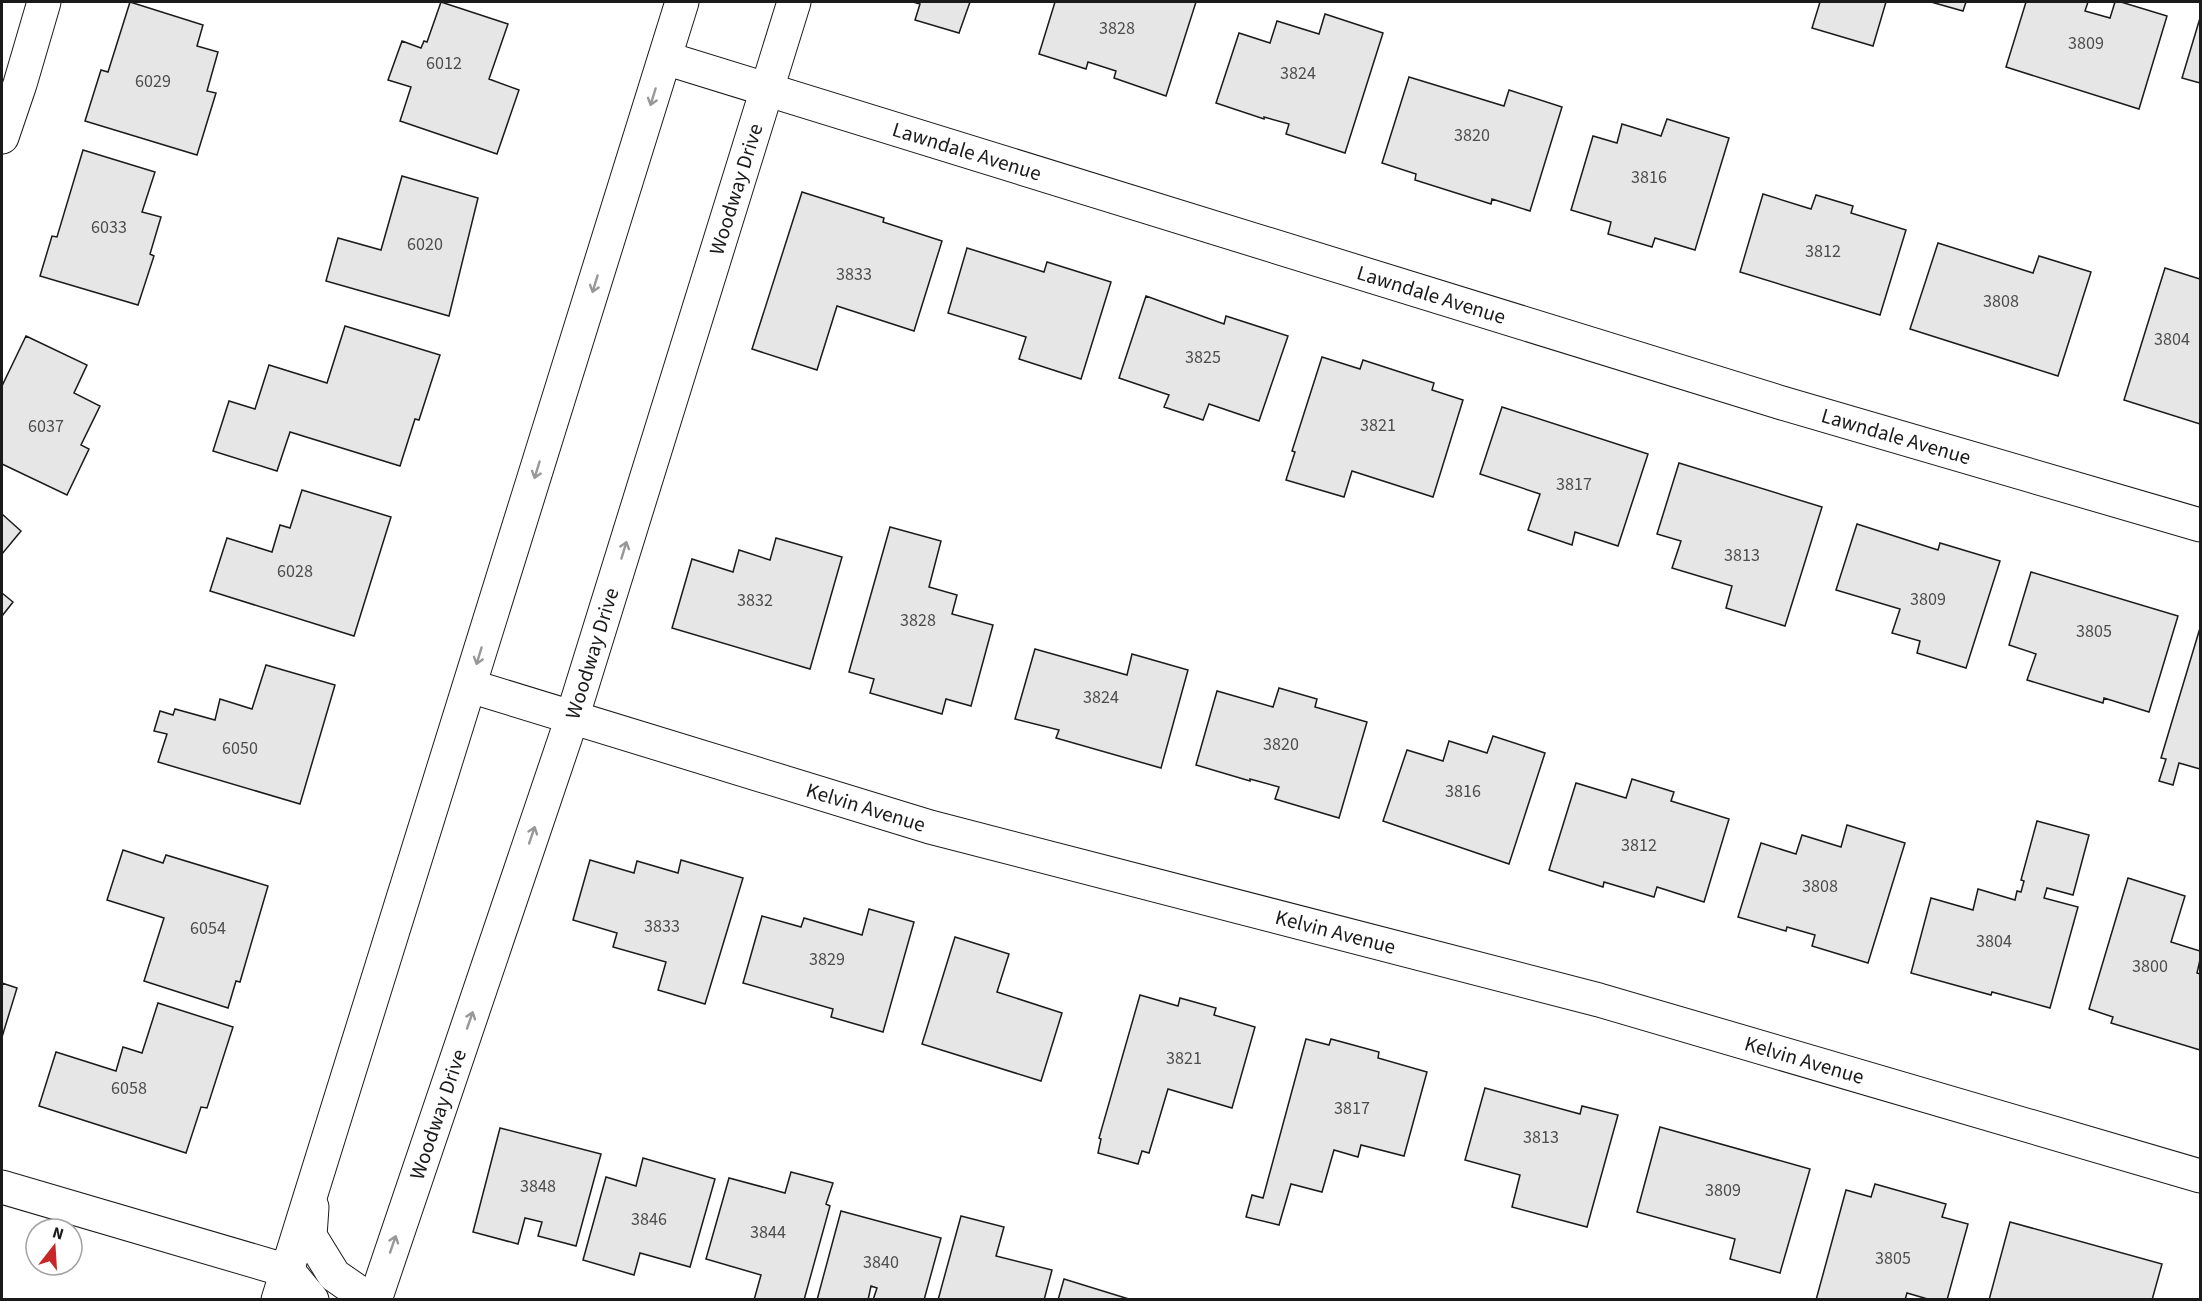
<svg xmlns="http://www.w3.org/2000/svg" width="2202" height="1301" font-family="'Source Sans 3',sans-serif">
  <style>
    .building { fill: #e6e6e6; stroke: #1a1a1a; stroke-width: 1.5 }
    .lines { fill: none; stroke-linecap: round; stroke-linejoin: round }
    .street-casing { stroke: #1a1a1a; stroke-width: 35 }
    .secondary-casing { stroke: #1a1a1a; stroke-width: 35 }
    .street { stroke: #fff; stroke-width: 33 }
    .secondary { stroke: #fff; stroke-width: 33 }
    .oneway { stroke: #989898 }
    .labels { text-anchor: middle; dominant-baseline: central; stroke-width: 4.5; stroke-linejoin: round; paint-order: stroke }
    .number-label { font-size: 18px; fill: #4d4d4d }
    .street-label { font-size: 21px; fill: #1a1a1a; stroke: #fff }
  </style>
  <rect width="100%" height="100%" fill="#fff"/>
  <!-- building -->
  <path class="building" d="M130,2l73,23 -6,21 21,6 -11,39 9,2 -19,62 -112,-34 16,-51 7,2z
    M441,2l67,22 -19,55 30,11 -22,64 -97,-33 11,-34 -23,-7 14,-39 19,7 3,-7 3,1z
    M913,2h57l-11,31 -44,-13 5,-16z
    M1055,2h141l-30,94 -52,-18 2,-7 -28,-9 -2,7 -47,-15z
    M1820,2h66l-13,44 -61,-18z
    M1931,2h35l-3,9z
    M2026,2h62l-3,9 25,7 5,-16h6l46,14 -28,93 -133,-42z
    M1325,14l58,19 -38,120 -59,-19 3,-10 -25,-7v2l-48,-16 23,-70 31,10 7,-22 42,13z
    M2200,18v65l-18,-5z
    M1409,77l95,29 5,-16 53,17 -32,104 -38,-12 -1,5 -76,-24 1,-6 -34,-11z
    M1667,119l62,19 -34,112 -40,-12 -3,9 -44,-13 3,-12 -40,-12 22,-74 24,7 5,-19 39,12z
    M83,150l72,22 -13,40 19,5 -11,37 4,2 -16,49 -98,-29 12,-40 5,1z
    M402,176l76,22 -29,118 -123,-35 12,-43 43,12z
    M802,192l82,26 -1,4 59,19 -28,90 -77,-25 -20,64 -65,-21z
    M1763,194l48,15 5,-14 37,11 -2,7 55,17 -26,85 -140,-43z
    M1938,243l95,30 6,-17 52,16 -33,104 -148,-47z
    M967,248l77,24 3,-10 64,20 -30,97 -62,-20 7,-22 -78,-24z
    M2165,268l35,11v145l-76,-24z
    M1146,296l78,28 2,-8 62,20 -29,85 -50,-17 -6,16 -39,-13 5,-12 -50,-17z
    M345,326l95,29 -21,65 -4,-1 -15,47 -110,-34 -13,39 -64,-20 16,-50 26,8 14,-44 58,18z
    M26,336l61,29 -13,28 26,13 -19,39 8,4 -22,46 -65,-31v-78z
    M1322,357l38,12 3,-9 71,23 -2,7 31,10 -30,97 -81,-26 -8,26 -58,-17 9,-28 -3,-1z
    M1502,407l146,47 -30,92 -43,-14 -3,13 -44,-15 12,-36 -60,-20z
    M1679,463l143,44 -37,119 -59,-18 6,-22 -60,-18 9,-27 -24,-7z
    M302,490l89,27 -37,119 -144,-45 17,-53 45,14 8,-27 10,3z
    M2,514l19,17 -19,23z
    M1857,524l81,26 2,-7 60,18 -34,107 -49,-15 3,-12 -28,-8 8,-24 -64,-19z
    M890,527l51,14 -12,46 28,8 -5,19 41,11 -22,81 -25,-7 -4,15 -72,-21 4,-14 -25,-7z
    M776,538l66,19 -32,112 -138,-41 20,-69 41,13 6,-22 31,10z
    M2031,572l147,44 -29,96 -45,-14 -1,5 -76,-23 9,-26 -27,-9z
    M2,593l11,9 -11,14z
    M2200,628v141l-21,-6 -6,22 -14,-4 7,-22 -5,-1z
    M1035,649l92,26 5,-21 56,16 -27,98 -105,-30 3,-8 -44,-11z
    M266,665l69,20 -35,119 -142,-42 9,-28 -13,-3 6,-20 13,4 2,-6 40,11 5,-21 32,10z
    M1279,688l38,11 -2,8 52,15 -28,96 -64,-19 4,-12 -29,-8v2l-54,-16 21,-74 56,16z
    M1493,736l52,17 -36,111 -126,-43 24,-71 36,11 6,-20 38,12z
    M1632,779l42,13 -3,9 58,18 -25,83 -47,-15 -3,10 -50,-15 -1,5 -54,-17 27,-87 50,15z
    M2037,821l52,14 -16,60 -26,-7 -3,10 34,9 -28,101 -58,-16 -1,3 -80,-22 20,-75 42,12 5,-21 37,11 2,-9 4,1 3,-11 -3,-1z
    M1847,825l58,18 -37,120 -56,-17 3,-11 -28,-8 -1,4 -48,-14 23,-74 35,11 6,-19 39,12z
    M123,850l40,13 3,-8 102,31 -28,96 -4,-1 -8,27 -84,-27 20,-63 -57,-18z
    M590,860l44,13 3,-12 41,12 3,-13 62,18 -38,126 -47,-14 8,-28 -53,-15 4,-14 -44,-13z
    M2128,878l57,18 -14,46 29,9v9l-3,13 3,1v76l-89,-27 2,-6 -24,-8z
    M869,909l45,13 -31,110 -52,-15 2,-8 -90,-26 19,-67 39,11 3,-9 58,17z
    M955,937l54,17 -12,38 65,21 -21,68 -119,-37z
    M2,983l15,5 -15,49z
    M1140,995l38,11 2,-8 36,10 -2,7 41,12 -23,81 -64,-19 -19,64 -7,-2 -4,13 -40,-11 3,-14 -2,-1z
    M158,1003l75,24 -26,81 -6,-1 -15,46 -147,-47 17,-54 60,19 7,-24 19,6z
    M1306,1039l23,6 2,-6 48,13 -1,6 49,14 -23,84 -43,-11 -3,12 -24,-7 -12,42 -31,-8 -12,41 -33,-8 6,-22 11,3z
    M1485,1088l95,26 2,-8 36,9 -31,112 -75,-20 8,-32 -55,-15z
    M1660,1127l150,42 -30,104 -50,-14 5,-20 -98,-27z
    M500,1128l101,26 -25,92 -38,-10 4,-14 -17,-4 -7,26 -45,-12z
    M643,1158l72,21 -25,88 -50,-14 -6,22 -51,-15 23,-83 30,9z
    M791,1172l42,11 -7,21 4,2 -26,94h-50l7,-25 -55,-16 23,-81 56,15z
    M1875,1184l71,20 -4,13 26,7 -21,76h-16l-24,-7 -2,7h-89l30,-110 25,7z
    M841,1211l100,27 -17,62h-51l4,-12 -6,-2 -3,14h-51z
    M961,1216l43,11 -8,29 56,14 -8,30h-106z
    M2010,1222l152,42 -10,36h-163z
    M1064,1279l68,21h-74z"/>
  <g class="lines">
    <!-- street casing -->
    <g class="street-casing">
      <g id="street">
        <path id="s1" d="M665,58l1117,345 418,122"/>
        <path d="M2,137l18,-53 24,-82"/>
        <path id="s2" d="M470,686l460,141 669,173 601,176"/>
        <path d="M2,1187l286,84"/>
      </g>
    </g>
    <!-- secondary casing -->
    <g class="secondary-casing">
      <g id="secondary">
        <path d="M312,1207l-2,29 24,39 36,25"/>
        <path d="M288,1271l24,29"/>
        <path d="M278,1300l404,-1298"/>
        <path id="s3" d="M375,1300l197,-582 222,-716"/>
      </g>
    </g>
    <!-- street -->
    <use href="#street" class="street"/>
    <!-- secondary -->
    <use href="#secondary" class="secondary"/>
  </g>
  <!-- one-way arrows -->
  <defs><path id="oneway-shaft" d="M-6 0H5M1.5-3L5.5 0L1.5 3" fill="none" stroke-width="1.6" stroke-linecap="round" stroke-linejoin="round" transform="scale(1.5)"/></defs>
  <g class="oneway">
    <use href="#oneway-shaft" transform="translate(653 97) rotate(107)"/>
    <use href="#oneway-shaft" transform="translate(595 284) rotate(107)"/>
    <use href="#oneway-shaft" transform="translate(537 470) rotate(107)"/>
    <use href="#oneway-shaft" transform="translate(624 550) rotate(-73)"/>
    <use href="#oneway-shaft" transform="translate(479 656) rotate(107)"/>
    <use href="#oneway-shaft" transform="translate(532 835) rotate(-71)"/>
    <use href="#oneway-shaft" transform="translate(470 1020) rotate(-71)"/>
    <use href="#oneway-shaft" transform="translate(393 1244) rotate(-71)"/>
  </g>
  <g class="labels">
    <!-- number labels -->
    <g class="number-label">
      <text x="1117" y="28">3828</text>
      <text x="2086" y="43">3809</text>
      <text x="444" y="63">6012</text>
      <text x="1298" y="73">3824</text>
      <text x="153" y="81">6029</text>
      <text x="1472" y="135">3820</text>
      <text x="1649" y="177">3816</text>
      <text x="109" y="227">6033</text>
      <text x="425" y="244">6020</text>
      <text x="1823" y="251">3812</text>
      <text x="854" y="274">3833</text>
      <text x="2001" y="301">3808</text>
      <text x="2172" y="339">3804</text>
      <text x="1203" y="357">3825</text>
      <text x="1378" y="425">3821</text>
      <text x="46" y="426">6037</text>
      <text x="1574" y="484">3817</text>
      <text x="1742" y="555">3813</text>
      <text x="295" y="571">6028</text>
      <text x="1928" y="599">3809</text>
      <text x="755" y="600">3832</text>
      <text x="918" y="620">3828</text>
      <text x="2094" y="631">3805</text>
      <text x="1101" y="697">3824</text>
      <text x="1281" y="744">3820</text>
      <text x="240" y="748">6050</text>
      <text x="1463" y="791">3816</text>
      <text x="1639" y="845">3812</text>
      <text x="1820" y="886">3808</text>
      <text x="662" y="926">3833</text>
      <text x="208" y="928">6054</text>
      <text x="1994" y="941">3804</text>
      <text x="827" y="959">3829</text>
      <text x="2150" y="966">3800</text>
      <text x="1184" y="1058">3821</text>
      <text x="129" y="1088">6058</text>
      <text x="1352" y="1108">3817</text>
      <text x="1541" y="1137">3813</text>
      <text x="538" y="1186">3848</text>
      <text x="1723" y="1190">3809</text>
      <text x="649" y="1219">3846</text>
      <text x="768" y="1232">3844</text>
      <text x="1893" y="1258">3805</text>
      <text x="881" y="1262">3840</text>
    </g>
    <!-- street labels -->
    <g class="street-label">
      <text stroke="none"><textPath href="#s1" startOffset="316">Lawndale Avenue</textPath></text>
      <text stroke="none"><textPath href="#s3" startOffset="1168">Woodway Drive</textPath></text>
      <text stroke="none"><textPath href="#s1" startOffset="802">Lawndale Avenue</textPath></text>
      <text stroke="none"><textPath href="#s1" startOffset="1288">Lawndale Avenue</textPath></text>
      <text stroke="none"><textPath href="#s3" startOffset="682">Woodway Drive</textPath></text>
      <text stroke="none"><textPath href="#s2" startOffset="414">Kelvin Avenue</textPath></text>
      <text stroke="none"><textPath href="#s2" startOffset="900">Kelvin Avenue</textPath></text>
      <text stroke="none"><textPath href="#s2" startOffset="1386">Kelvin Avenue</textPath></text>
      <text stroke="none"><textPath href="#s3" startOffset="196">Woodway Drive</textPath></text>
    </g>
  </g>
  <!-- border -->
  <rect width="2202" height="1301" fill="none" stroke="#1a1a1a" stroke-width="6"/>
  <!-- north arrow -->
  <g transform="translate(54 1247) rotate(17)"><circle r="28" fill="#ffffff" stroke="#a3a3a3" stroke-width="1.5"/>
  <path d="M0-4.5L10 22L0 15L-10 22Z" fill="#c62828"/>
  <text y="-9" font-size="16" font-weight="bold" text-anchor="middle" fill="#1a1a1a">N</text>
  </g>
</svg>
